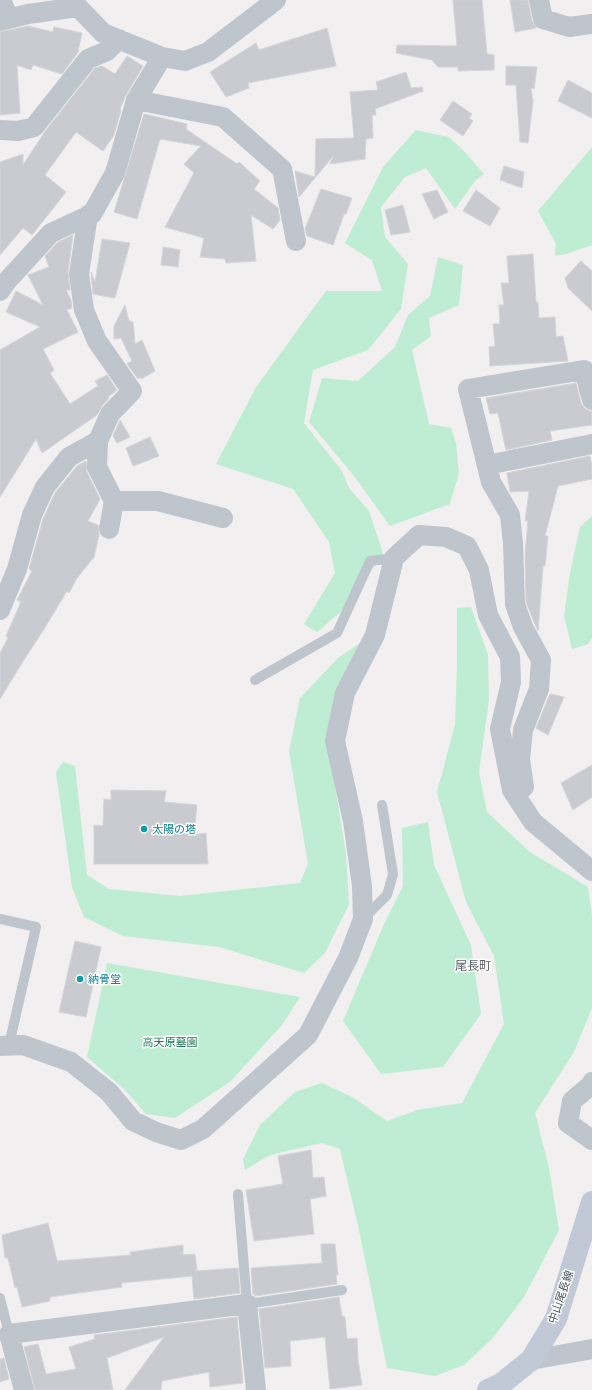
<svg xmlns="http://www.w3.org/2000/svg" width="592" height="1390" font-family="'Fira Sans','Noto Sans JP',sans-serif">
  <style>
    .green { fill: #bfedd4 }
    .building { fill: #c9cbd1; stroke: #d3d5da }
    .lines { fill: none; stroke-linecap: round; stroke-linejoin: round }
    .service { stroke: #bec5cd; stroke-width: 10 }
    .minor { stroke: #bec5cd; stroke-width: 20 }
    .secondary { stroke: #c0c9d5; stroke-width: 22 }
    .culture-dot { fill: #0f9aa8; stroke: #fff; stroke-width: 1.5 }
    .labels { text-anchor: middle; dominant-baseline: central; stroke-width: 3; stroke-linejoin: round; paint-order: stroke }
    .culture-label { font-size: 11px; fill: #0d838f; stroke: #fff; text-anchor: start }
    .park-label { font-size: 11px; fill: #1c7952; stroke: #fff }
    .street-label { font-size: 11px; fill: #48515b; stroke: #fff }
    .neighbourhood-label { font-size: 12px; fill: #5c5f63; stroke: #fff }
  </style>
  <rect width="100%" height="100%" fill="#f1efef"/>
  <!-- green -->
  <path class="green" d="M416,130l33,7 15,14 20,23 -9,7 -20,28 -29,-41 -21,9 -24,30 4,30 23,27 -7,45 -33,41 -55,20 -9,53 38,48 7,17 20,23 14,42 -33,51 -33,28 -13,-8 31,-51 -6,-31 -36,-53 -77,-25 40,-77 70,-96h56l-10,-31 -27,-17 38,-76z
    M592,147v98l-26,9 -11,2 1,-12 -18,-33z
    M438,257l25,8 -4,40 -30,13 2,18 -19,14 17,74 22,4 5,15 3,30 -9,31 -60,22 -36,-50 -45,-54 13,-44 36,3 37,-34 13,-32 22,-19z
    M592,516v122l-4,6 -16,5 -8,-33 6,-43 10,-46z
    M471,607l17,48 1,45 -10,72 8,40 43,40 58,35 4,29v92l-18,44 -39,61 14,55 10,62 -35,67 -32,42 -28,26 -29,11 -48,-8 -28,-138 -19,-81 -18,-6 -52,12 -25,15 -2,-11 17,-34 35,-33 27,-9 30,14 35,24 30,-11 45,-7 42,-79 -10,-68 -28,-54 -29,-110 18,-68 2,-60v-56z
    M369,637l-41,105 18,112 3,50 -24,49 -21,20 -85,-26 -96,-11 -39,-19 -12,-30 -16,-115 7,-10 12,4 12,109 22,14 71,7 120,-13 8,-19 -19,-113 11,-53 38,-40z
    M428,822l6,43 37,80 10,69 -38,53 -62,7 -38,-53 41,-97 19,-38 -1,-58z
    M107,963l193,34 -18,28 -52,57 -55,36 -29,-4 -22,-25 -37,-32z"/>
  <!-- building -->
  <path class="building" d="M453,0h29l5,54 7,1v15l-36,1v-4h-20l-6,-7 -36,-7 1,-8 60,1z
    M510,0h18l4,21 4,7 -21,4z
    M28,26l25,6 1,-5 28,6 -4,18h1l-17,23 -29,-9 -2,5 -14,-5 3,48 -20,2v-83z
    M327,28l9,38 -88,17 1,5 -23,9 -16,-25 46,-29 3,7z
    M127,56l16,10 -18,31 -5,12 1,1 -7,25 -11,16 -27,-19 -31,43 21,17 -34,43 -9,-7 -23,27v-93l23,-8v11l23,-35 49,-62 7,-2 13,8z
    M506,66l31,1 -3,22 -3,-1 2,13 -5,42 -8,-1 -4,-57h-10z
    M406,72l5,16 11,-1 1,4 -48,18 1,6h-4l1,23 -7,1 -1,20 -35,5 4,-9 -35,42 -4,-26 20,6 1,-38 38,-1 -4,-46 28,-2 -2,-8z
    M568,80l24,13v25l-34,-17z
    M453,101l19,13 -3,4 4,3 -10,15 -23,-16z
    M144,114l43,10 -1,5 51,35 2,-2 21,19 -6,8 24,19 2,12 -7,9 -22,-14 5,46 -30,2 -1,-4 -25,-2 4,-19 -39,-11 29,-54 -10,-9 17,-18 -41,-7 -23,80 -23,-7z
    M504,166l20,6 -2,16 -22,-8z
    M321,189l31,9 -6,16h-2l-11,31 -26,-9 -2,-7z
    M437,190l11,22 -14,7 -12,-25z
    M476,190l24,18 -10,18 -27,-15z
    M403,205l7,27 -19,3 -6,-25z
    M73,235l-5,37 2,18h-4l5,10 1,8 -5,2 11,22 -35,17 11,21 -4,3 20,31 28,-18 -3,-5 12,-6 10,15 -9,7 1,1 -7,8 -5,9 -55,38 -6,-14 -36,58v-147l40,-23 -34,-15 10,-21 27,14 -15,-30 21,-8 -4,-11 13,-14z
    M102,239l28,4 -15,55 -22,-4 -2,-22 4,10z
    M163,247l17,3 -2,17 -17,-2z
    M533,254l3,48h2l1,16 16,-1 1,20 7,-1 5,25 -78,5 -1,-19 6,-1 -2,-22h7l-1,-19h5l-3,-22h8l-2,-27z
    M581,261l11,10v40l-24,-23 -3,-10z
    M125,305l4,16 4,1 2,22 7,-4 13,31 -14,8 -1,-2 -2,2 -11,-15 5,-3 -11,-23 -7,1v-13z
    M576,383l5,20 3,5 5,3h3v14l-42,6 2,9 -46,10 -8,-37 -8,1 -4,-16z
    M120,420l10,17 -13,6 -4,-7z
    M150,437l9,19 -26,10 -7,-18z
    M590,456l2,10v13l-34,7 -13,50h3l-3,30h-2l-5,65 -4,-9 -8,-20 -1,-48 3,-33h-3l4,-30 -19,1 -3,-19z
    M86,461l1,11 13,27 -12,22 10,4 1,10 -5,22 -17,21 -8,15 -2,-2 -23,38 -22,34 -22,36v-46l8,-15 -2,-2 15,-34 -4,-2 15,-29 -3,-2 14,-50 12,-26 22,-27z
    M550,694l14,3 -16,38 -12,-7z
    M592,765v32l-19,13 -12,-27z
    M111,790l55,1 -2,11 33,3 -3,30 12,-2 2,31h-114v-39l9,1 1,-27 7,1z
    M75,941l26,6 -15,70 -27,-5z
    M311,1150l2,28 11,-1 2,19 -16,3 4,35 -60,7 -8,-51 37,-6 -5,-28z
    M48,1223l9,38 74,-6 -1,-3 53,-7v10l12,-1 2,17 41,-3 2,25 -46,6 -2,-23 -71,7 1,4 -72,10v4l-28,6 -5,-20 -2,1 -7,-30h-3l-3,-23z
    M321,1244h14l3,31h-2l1,9 -82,12 -2,-2 -2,-26 71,-5z
    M339,1297l3,19 3,1 2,22 10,-1 1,22 4,25 -32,4 -5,-52 -35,4 1,25 -26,2 -6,-59z
    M237,1317l6,66 -33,4 -1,-15 -47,9 -1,9h-36l39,-53 -57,21 6,32h-78l-11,-43 14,-3 8,30 30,-5 -7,-22 26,-8 -1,-4z
    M4,1358l5,21 -9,3v-23z"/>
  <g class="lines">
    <!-- service -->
    <path class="service" d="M255,680l82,-47 33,-72 24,-3
      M0,919l36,8 -27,118
      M363,919l24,-24 6,-21 -11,-69
      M238,1194l9,110 95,-14
      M0,1298l9,36"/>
    <!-- minor -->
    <path class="minor" d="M1,0l8,18
      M74,0l4,7 25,26 59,24 23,4 23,-9 68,-52
      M539,0l4,19 26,8 23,-3
      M0,21l28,-7 50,-7
      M136,100l87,17 59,52 14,72
      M0,130l18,1 16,-4 54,-68 19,-8 12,-12
      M88,215l-9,59 5,36 13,31 35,50 -22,23 -12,27 -1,26 17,34h44l65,17
      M0,291l7,-10 44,-48 41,-19 23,-41 21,-73 26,-43
      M487,465l105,-21
      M109,529l5,-28
      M0,610l17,-41 15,-54 13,-28 24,-30 29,-16
      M524,787l-4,-28 3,-29 16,-41 2,-29 -18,-33 -8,-23 -2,-61 -3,-28 -19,-33 -23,-93 116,-19 8,30
      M0,1046l23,-1 48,17 38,30 24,29 23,11 25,8 22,-11 105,-94 40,-77 15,-39 -1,-33 -9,-65 -18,-80 10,-48 30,-58 19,-77 25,-23 27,2 21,9 12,24 9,45 22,42 1,25 -11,47 12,61 21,32 59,49
      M592,1082l-1,3 -19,16 -4,22 24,17
      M531,1360l61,-11
      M24,1390l-15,-56 238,-30 9,86"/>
    <!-- secondary -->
    <path class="secondary" d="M488,1390l13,-6 30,-24 25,-41 36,-117"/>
  </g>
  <!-- markers -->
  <g class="culture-dot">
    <circle cx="144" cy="829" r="4"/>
    <circle cx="80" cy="979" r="4"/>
  </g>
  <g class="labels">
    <!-- culture labels -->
    <g class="culture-label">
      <text x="152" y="829">太陽の塔</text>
      <text x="88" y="979">納骨堂</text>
    </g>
    <!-- park labels -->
    <g class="park-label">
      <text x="170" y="1042">高天原墓園</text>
    </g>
    <!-- street labels -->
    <g class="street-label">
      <text transform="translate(561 1297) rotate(-71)">中山尾長線</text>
    </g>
    <!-- neighbourhood labels -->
    <g class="neighbourhood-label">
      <text x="473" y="966">尾長町</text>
    </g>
  </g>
</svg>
